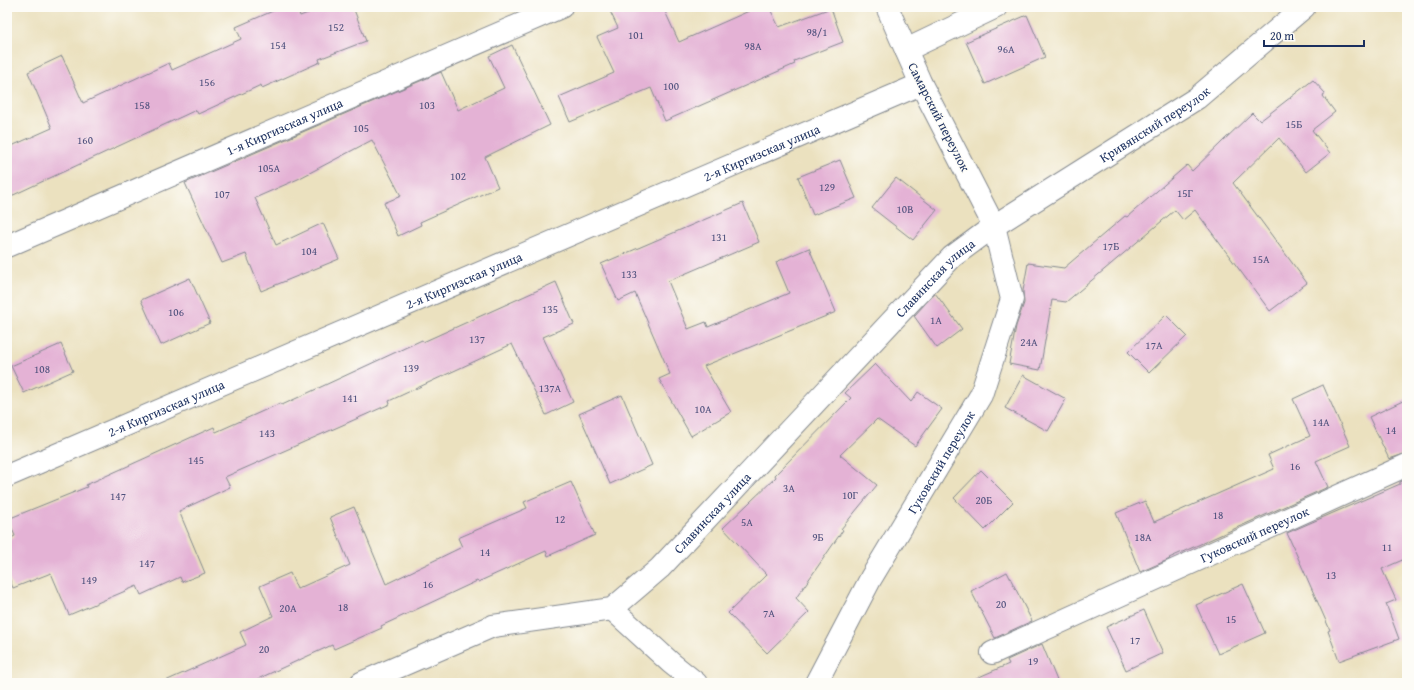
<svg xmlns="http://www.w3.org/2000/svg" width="1414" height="690" font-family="'Gentium Book Plus',serif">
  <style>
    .building { fill: #e4b2d5 }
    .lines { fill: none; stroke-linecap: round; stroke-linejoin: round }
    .street-casing { stroke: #83888e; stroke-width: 24 }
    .street { stroke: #fff; stroke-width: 22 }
    .labels { text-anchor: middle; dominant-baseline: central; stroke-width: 3; stroke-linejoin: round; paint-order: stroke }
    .number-label { font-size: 11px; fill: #4d507c }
    .street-label { font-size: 13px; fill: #1b2f5e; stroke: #fdfcf7 }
  </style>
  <rect width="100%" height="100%" fill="#fdfcf7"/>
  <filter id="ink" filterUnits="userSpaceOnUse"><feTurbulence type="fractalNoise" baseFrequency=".025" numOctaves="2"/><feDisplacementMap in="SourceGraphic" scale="8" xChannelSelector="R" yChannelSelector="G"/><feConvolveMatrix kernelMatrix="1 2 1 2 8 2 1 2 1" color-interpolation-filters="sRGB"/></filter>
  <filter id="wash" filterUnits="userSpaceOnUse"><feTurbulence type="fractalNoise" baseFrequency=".012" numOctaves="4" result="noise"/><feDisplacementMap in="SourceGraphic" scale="16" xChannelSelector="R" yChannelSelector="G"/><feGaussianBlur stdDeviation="0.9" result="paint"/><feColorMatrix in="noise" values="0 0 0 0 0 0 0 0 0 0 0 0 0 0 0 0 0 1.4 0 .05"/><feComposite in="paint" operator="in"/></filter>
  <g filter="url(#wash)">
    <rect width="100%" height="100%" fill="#ebe1bf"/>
    <g id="blocks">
      <!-- building -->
      <path class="building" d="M282,7h15l3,9 24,-9h29l13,34 -47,18 1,3 -58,26 -1,-3 -63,29 -2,-4 -189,88v-50l45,-20 -24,-56 34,-16 21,47 86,-40 3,7 69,-31 -5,-12z
        M608,7h55l16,35 79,-35h11l10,20 52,-19 12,34 -49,19 1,3 -130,57 -14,-33 -81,34 -11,-25 55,-24 -17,-36 21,-9z
        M1027,15l18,42 -60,27 -19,-42z
        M512,45l38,80 -65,32 13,30 -78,35 1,3 -23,11 -14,-33 17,-7 -29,-56 -74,39 -43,19 21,47 47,-22 16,36 -78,32 -15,-37 -24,9 -37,-80 256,-111 17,38 46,-22 -15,-32z
        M1313,80l12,13 -2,3 12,16 -23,18 18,23 -24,19 -27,-34 -46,45 74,100 -37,28 -75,-101 -12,10 -8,-10 -109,92 -14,-2 -12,70 -31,-6 7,-38 8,-23 -1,-12 5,-28 36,5 61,-52 2,1 60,-52 5,6 60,-58 8,8z
        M840,160l16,38 -43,17 -15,-38z
        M896,178l41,32 -24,30 -41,-32z
        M743,203l16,39 -91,39 20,48 18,-7 2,5 81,-34 -13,-31 33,-14 27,64 -132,54 27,46 -40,24 -32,-57 11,-5 -35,-81 -17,8 -17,-37z
        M190,278l20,45 -49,22 -20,-45z
        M556,282l18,42 -31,13 30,65 -27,13 -34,-71 -123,57 1,3 -165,73 5,10 -51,24 26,62 -23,9 -2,-5 -39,18 -4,-9 -68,29 -18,-42 -38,15 -6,-15v-33l8,-4 -7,-17 79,-32 -1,-2 128,-58 2,5 65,-29 1,2 140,-65 1,2z
        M935,293l27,36 -25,19 -23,-32z
        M1166,315l21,21 -38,37 -21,-21z
        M61,344l12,27 -49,22 -13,-27z
        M875,364l36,38 7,-10 24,17 -27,37 -38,-27 -37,36 37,30 -36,44 2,1 -47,68 13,14 -42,41 -39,-40 39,-38 -44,-47 53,-51 -1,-2 76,-77 -6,-5z
        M1023,375l43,24 -18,32 -43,-23z
        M1323,385l27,61 -34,15 12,26 -159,71 1,1 -30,13 -24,-59 29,-12 9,21 120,-53 -6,-14 42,-19 -17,-37z
        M622,395l30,70 -42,19 -31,-70z
        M1407,399v54l-18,6 -20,-42z
        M981,470l32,32 -28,28 -31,-32z
        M1407,479v79l-25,11 14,31 -10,4 13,35 -60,22 -11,-30 2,-1 -43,-97 113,-49v-2z
        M571,482l24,53 -47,21 -2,-5 -68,31 -1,-1 -96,45 1,2 -48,21 -2,-4 -83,38h-88l85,-38 -6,-13 33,-16 -13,-30 30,-13 7,16 53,-24 -20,-48 24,-10 32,77 76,-37 -4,-9 69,-30 -3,-6z
        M1007,572l25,49 -37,17 -24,-47z
        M1243,584l22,49 -47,21 -22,-49z
        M1144,610l19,43 -37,17 -20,-43z
        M1042,644l16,39h-93l44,-19 -2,-4z"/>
    </g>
  </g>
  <g filter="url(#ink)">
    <use href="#blocks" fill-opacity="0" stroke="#83888e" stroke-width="1"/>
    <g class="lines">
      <!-- street casing -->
      <g class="street-casing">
        <g id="street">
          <path d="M906,50l90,-43"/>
          <path id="s1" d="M7,246l554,-239"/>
          <path id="s2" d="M7,476l914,-392"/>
          <path d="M612,609l59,54 25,20"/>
          <path id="s3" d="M992,653l415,-188"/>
          <path id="s4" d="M361,683l132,-57 119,-17 48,-41 292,-311 42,-31 203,-128 107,-91"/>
          <path id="s5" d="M816,683l55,-105 110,-183 31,-96 -18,-73 -73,-142 -34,-77"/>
        </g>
      </g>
      <!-- street -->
      <use href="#street" class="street"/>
    </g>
  </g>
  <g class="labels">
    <!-- number labels -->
    <g class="number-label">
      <text x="336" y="27">152</text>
      <text x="817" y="32">98/1</text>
      <text x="636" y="35">101</text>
      <text x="278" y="45">154</text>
      <text x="753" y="46">98А</text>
      <text x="1006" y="49">96А</text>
      <text x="207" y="82">156</text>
      <text x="671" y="86">100</text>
      <text x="142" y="105">158</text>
      <text x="427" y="105">103</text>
      <text x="1294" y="124">15Б</text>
      <text x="361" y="128">105</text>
      <text x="85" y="140">160</text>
      <text x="269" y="168">105А</text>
      <text x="458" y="176">102</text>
      <text x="827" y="187">129</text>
      <text x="1185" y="193">15Г</text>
      <text x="222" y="194">107</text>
      <text x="905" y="209">10В</text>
      <text x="719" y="237">131</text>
      <text x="1111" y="246">17Б</text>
      <text x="309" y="251">104</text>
      <text x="1261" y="259">15А</text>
      <text x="629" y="274">133</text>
      <text x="550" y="309">135</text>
      <text x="176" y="312">106</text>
      <text x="936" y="320">1А</text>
      <text x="477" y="339">137</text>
      <text x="1029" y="342">24А</text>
      <text x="1154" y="345">17А</text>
      <text x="411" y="368">139</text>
      <text x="42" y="369">108</text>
      <text x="550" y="388">137А</text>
      <text x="350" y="398">141</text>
      <text x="703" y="409">10А</text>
      <text x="1321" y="422">14А</text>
      <text x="1391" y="430">14</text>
      <text x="267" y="433">143</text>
      <text x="196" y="460">145</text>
      <text x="1295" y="466">16</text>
      <text x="789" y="488">3А</text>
      <text x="850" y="495">10Г</text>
      <text x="118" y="496">147</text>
      <text x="984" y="500">20Б</text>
      <text x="1218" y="515">18</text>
      <text x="560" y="519">12</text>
      <text x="747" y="522">5А</text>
      <text x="818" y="537">9Б</text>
      <text x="1143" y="537">18А</text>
      <text x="1387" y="547">11</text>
      <text x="485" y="552">14</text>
      <text x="147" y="563">147</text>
      <text x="1331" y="575">13</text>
      <text x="89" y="580">149</text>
      <text x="428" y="584">16</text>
      <text x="1001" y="604">20</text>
      <text x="343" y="607">18</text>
      <text x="288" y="608">20А</text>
      <text x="769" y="613">7А</text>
      <text x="1231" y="619">15</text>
      <text x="1135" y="640">17</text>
      <text x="264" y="649">20</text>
      <text x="1033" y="661">19</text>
    </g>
    <!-- street labels -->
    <g class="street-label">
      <text transform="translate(939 117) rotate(63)">Самарский переулок</text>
      <text stroke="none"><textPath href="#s4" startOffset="996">Кривянский переулок</textPath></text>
      <text stroke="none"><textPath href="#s1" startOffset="302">1-я Киргизская улица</textPath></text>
      <text stroke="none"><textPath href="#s2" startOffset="821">2-я Киргизская улица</textPath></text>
      <text stroke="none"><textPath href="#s4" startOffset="727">Славинская улица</textPath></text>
      <text stroke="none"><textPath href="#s2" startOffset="497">2-я Киргизская улица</textPath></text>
      <text stroke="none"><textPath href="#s2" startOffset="173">2-я Киргизская улица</textPath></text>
      <text stroke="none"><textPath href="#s5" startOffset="254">Гуковский переулок</textPath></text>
      <text stroke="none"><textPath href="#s4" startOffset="403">Славинская улица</textPath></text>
      <text stroke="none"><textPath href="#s3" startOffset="288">Гуковский переулок</textPath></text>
    </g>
  </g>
  <!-- margin -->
  <rect width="1414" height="690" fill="none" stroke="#fdfcf7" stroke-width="24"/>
  <!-- scale -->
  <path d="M1264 40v6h100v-6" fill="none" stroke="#1b2f5e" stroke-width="2"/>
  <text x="1270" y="40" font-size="12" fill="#1b2f5e" stroke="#fdfcf7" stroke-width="3" paint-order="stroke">20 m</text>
</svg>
